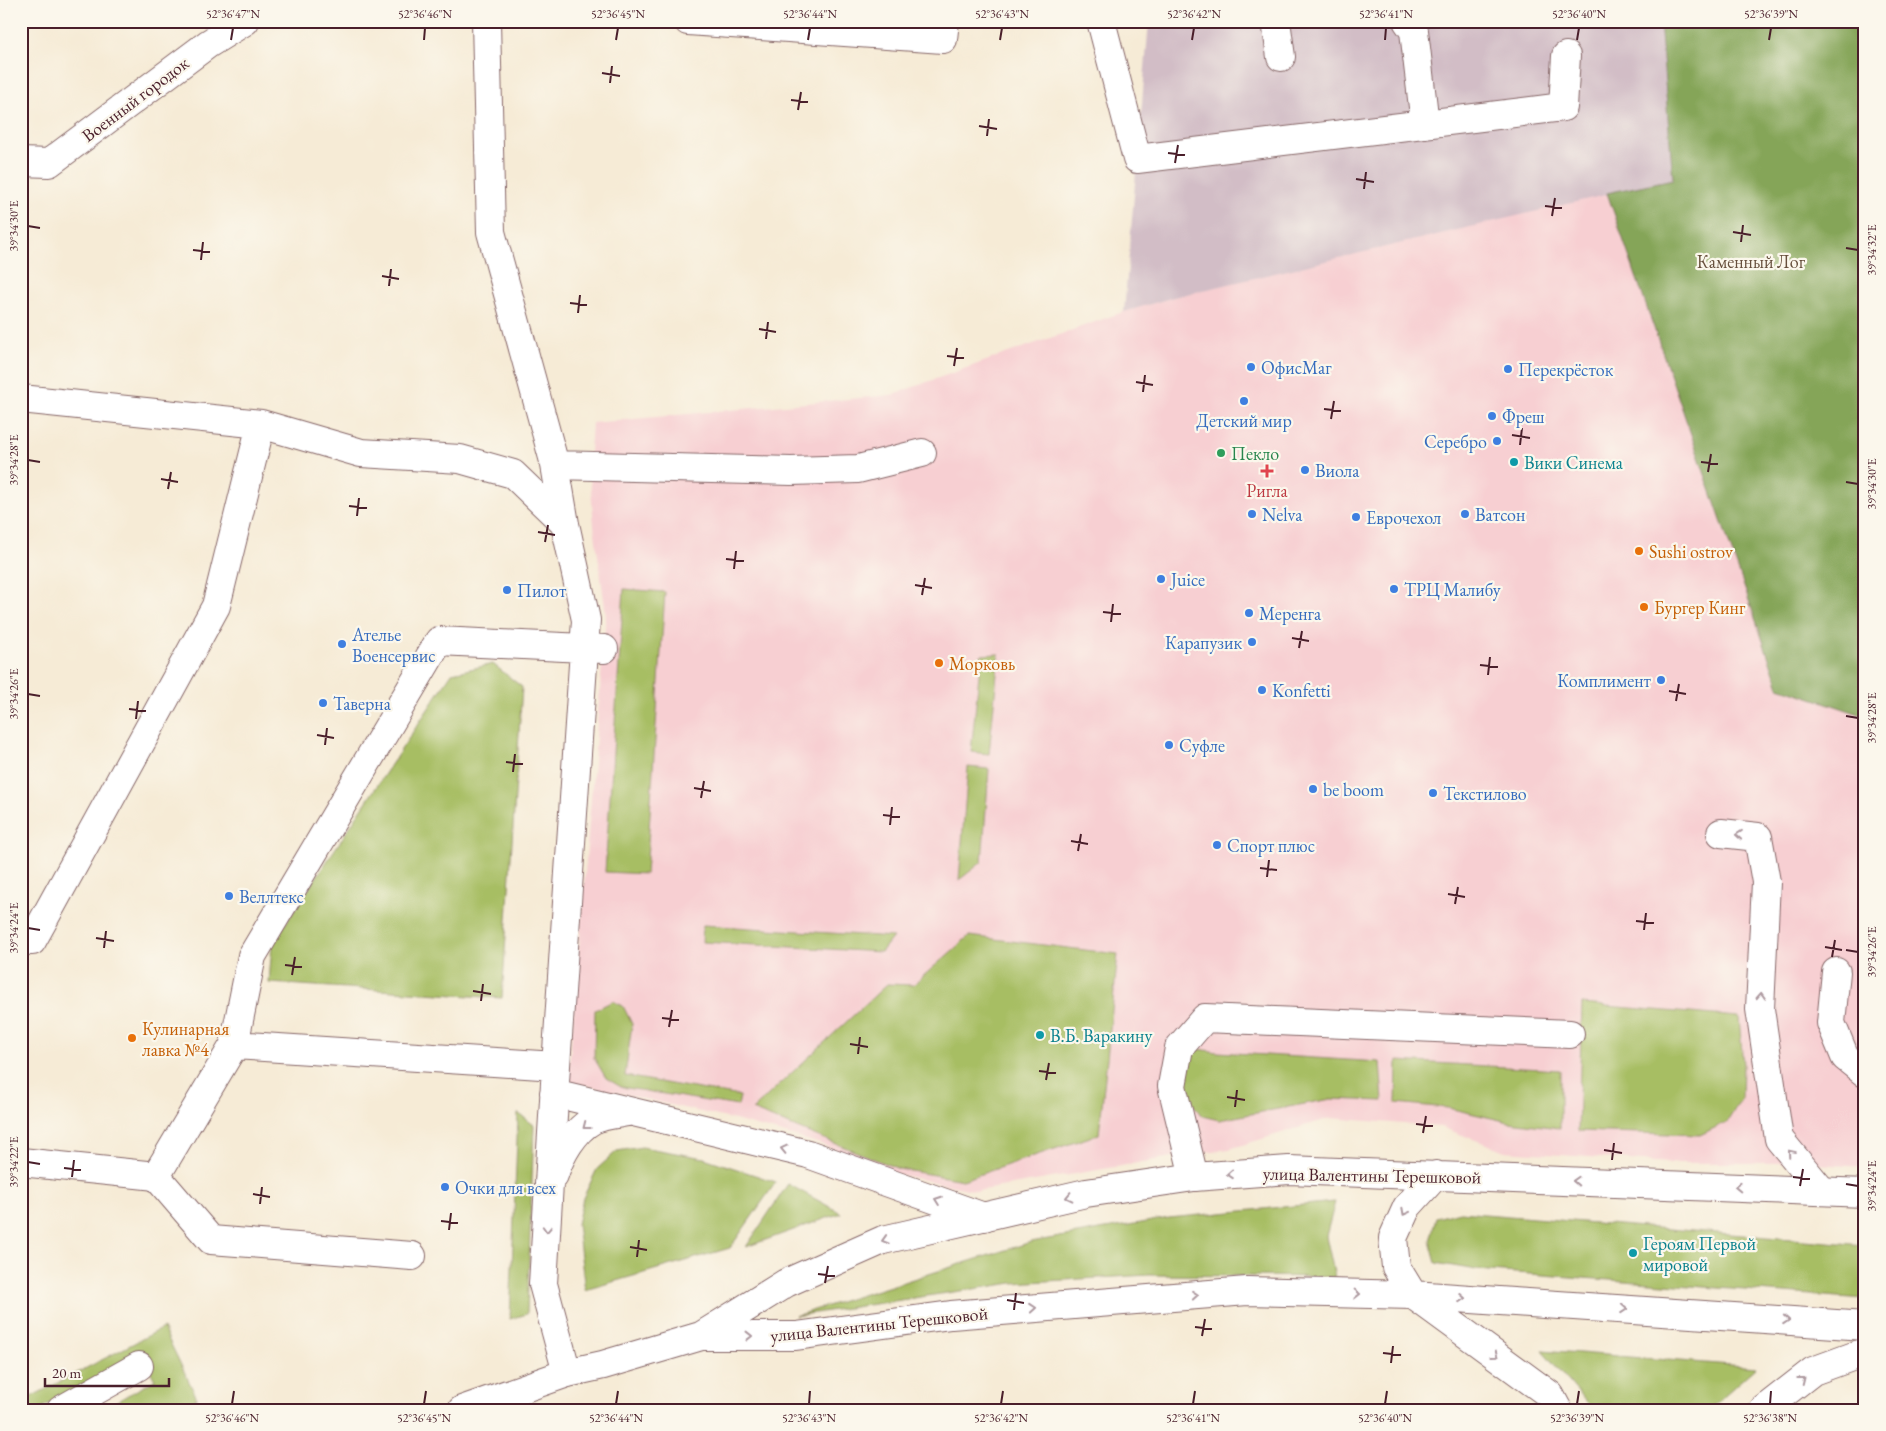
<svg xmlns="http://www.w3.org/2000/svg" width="1886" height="1431" font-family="'EB Garamond',serif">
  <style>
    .built { fill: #f7cfd2 }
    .industrial { fill: #d2bdc6 }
    .green { fill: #a7be63; stroke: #786e47 }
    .forest { fill: #85a559; stroke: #686242 }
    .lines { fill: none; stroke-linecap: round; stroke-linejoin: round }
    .minor-casing { stroke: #866667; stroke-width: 30 }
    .major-casing { stroke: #866667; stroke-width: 30 }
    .minor { stroke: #fff; stroke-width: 28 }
    .major { stroke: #fff; stroke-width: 28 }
    .oneway { stroke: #ae9aa0 }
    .ticks { fill: none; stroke: #4a1f2b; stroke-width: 2 }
    .shop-dot { fill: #3f7fe0; stroke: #fbf7ec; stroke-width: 2 }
    .leisure-dot { fill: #2e9e5b; stroke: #fbf7ec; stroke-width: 2 }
    .culture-dot { fill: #0f9aa8; stroke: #fbf7ec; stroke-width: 2 }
    .health-dot { fill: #e0444e; stroke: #fbf7ec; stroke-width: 2 }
    .food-dot { fill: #e8710a; stroke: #fbf7ec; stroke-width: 2 }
    .labels { text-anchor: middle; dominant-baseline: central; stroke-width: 4.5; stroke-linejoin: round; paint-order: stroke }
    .street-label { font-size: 18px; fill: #4a1f2b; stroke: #fbf7ec }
    .park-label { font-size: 18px; fill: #664f3c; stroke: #fbf7ec }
    .shop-label { font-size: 18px; fill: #366cbe; stroke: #fbf7ec; text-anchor: start }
    .leisure-label { font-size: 18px; fill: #27864d; stroke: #fbf7ec; text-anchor: start }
    .culture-label { font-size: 18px; fill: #0d838f; stroke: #fbf7ec; text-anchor: start }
    .health-label { font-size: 18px; fill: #be3a42; stroke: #fbf7ec }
    .food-label { font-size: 18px; fill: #c56008; stroke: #fbf7ec; text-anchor: start }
    .neatline { fill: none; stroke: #4a1f2b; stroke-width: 2 }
    .ticks-label { font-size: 12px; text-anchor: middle; fill: #4a1f2b }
  </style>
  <rect width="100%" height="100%" fill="#fbf7ec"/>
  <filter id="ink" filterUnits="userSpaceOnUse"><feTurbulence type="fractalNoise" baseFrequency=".02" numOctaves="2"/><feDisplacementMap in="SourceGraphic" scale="10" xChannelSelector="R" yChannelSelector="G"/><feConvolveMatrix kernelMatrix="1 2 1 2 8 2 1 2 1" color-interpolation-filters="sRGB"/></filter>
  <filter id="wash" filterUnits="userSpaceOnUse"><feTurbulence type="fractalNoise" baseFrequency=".0096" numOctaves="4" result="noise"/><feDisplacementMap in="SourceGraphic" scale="20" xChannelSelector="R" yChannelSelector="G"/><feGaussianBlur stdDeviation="1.12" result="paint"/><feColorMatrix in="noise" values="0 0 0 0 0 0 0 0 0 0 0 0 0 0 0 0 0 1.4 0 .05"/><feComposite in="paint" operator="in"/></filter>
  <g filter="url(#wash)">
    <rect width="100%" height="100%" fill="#f6ebd6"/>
    <!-- built -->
    <path class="built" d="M1607,193l172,493 86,30v451l-66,-4h-129l-165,-12 -64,-24 -110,-9 -102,31 -40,5 -212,37 -80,-17 -79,-31 -83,-23 -167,-39 38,-466 -12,-89 -5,-60 3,-43 299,-28 232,-83 51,-15z"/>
    <!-- industrial -->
    <path class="industrial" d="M1149,21h511l13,158 -499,118 -50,15z"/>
    <!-- green -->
    <path class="green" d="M624,589l41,3 -19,282 -41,-2z
      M999,654l-10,100 -18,-2 10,-97z
      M493,664l29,23 -20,311 -233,-15 3,-39 180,-271z
      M968,767l21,2 -7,93 -23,18z
      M703,925l190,12 -12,15 -179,-10z
      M969,936l149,18 -19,180 -136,46 -64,-11 -147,-59 135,-126 26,1z
      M613,1001l10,5 9,18 -7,52 115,20 -2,10 -117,-19 -15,-9 -12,-20 1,-48z
      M1582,1004l157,13 4,48 -1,33 -15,24 -27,13 -122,-4z
      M1193,1048l24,4 163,10 3,39 -52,-2 -112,21 -17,-4 -19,-24z
      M1397,1061l163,9v58l-51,-6 -61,-14 -52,-5z
      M518,1113l16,12 -7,189 -17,5z
      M642,1147l62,11 72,24 -46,66 -145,42 -8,-66 6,-26 14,-29 20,-18z
      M788,1184l53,29 -95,34z
      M1335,1202l-9,34 9,41 -186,-2 -136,8 -218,33 236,-74 138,-24z
      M1460,1212l405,33v54l-389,-29 -40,-7 -6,-22 6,-23z
      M163,1328l34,70 -23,12h-73l54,-30 -14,-26 -104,56h-16v-8z
      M1542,1350l214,17 -48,43h-115z"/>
    <!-- forest -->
    <path class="forest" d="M1660,21h205v695l-86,-29 -172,-494 66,-14z"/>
  </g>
  <g filter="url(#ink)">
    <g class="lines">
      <!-- minor casing -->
      <g class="minor-casing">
        <path id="minor" d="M486,21l5,211 64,233 10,59 21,96 -30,446 -13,218 24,89
          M688,21l255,18 2,-18
          M1101,21l36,138 426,-52 3,-51
          M1276,21l5,36
          M1407,21l7,10 11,93
          M21,162l28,1 159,-119 37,-23
          M21,399l240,25 100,29 99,6 53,15 52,50
          M555,465l236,6 67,-2 64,-16
          M1721,833l37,4 8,45 -6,127 19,130 43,52
          M21,940l11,1 184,-335 45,-182
          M1836,972l-5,51 14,34 20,16
          M234,1045l18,-89 187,-315 165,8
          M554,1093l254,61 176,63
          M21,1162l135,14 55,64 201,16
          M554,1175c6,-19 20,-45 39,-55 10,-5 24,-6 35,-8
          M156,1176l78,-131 322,21
          M1194,1177l-22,-91 7,-38 26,-30 365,16
          M61,1410l78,-44"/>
      </g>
      <!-- major casing -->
      <g class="major-casing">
        <path id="major" d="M1436,1175l-29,32 -14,31 3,29 17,28 137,100 8,15
          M701,1336l85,-53 97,-43 203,-47 108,-16 95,-7 576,23
          M462,1410l105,-37 36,-8 98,-29h95l155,-21 296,-24 166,4 452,31
          M1763,1410l50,-39 52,-19"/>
      </g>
      <!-- minor -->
      <use href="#minor" class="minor"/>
      <!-- major -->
      <use href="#major" class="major"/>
    </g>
    <!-- one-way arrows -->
    <defs><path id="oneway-chevron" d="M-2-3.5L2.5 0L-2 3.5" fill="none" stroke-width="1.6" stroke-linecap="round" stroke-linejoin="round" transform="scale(1.25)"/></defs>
    <g class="oneway">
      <use href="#oneway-chevron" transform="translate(1739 835) rotate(-175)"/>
      <use href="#oneway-chevron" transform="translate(1761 996) rotate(-87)"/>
      <use href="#oneway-chevron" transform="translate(586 1126) rotate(142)"/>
      <use href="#oneway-chevron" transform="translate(784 1149) rotate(-167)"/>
      <use href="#oneway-chevron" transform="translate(1791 1153) rotate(-130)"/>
      <use href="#oneway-chevron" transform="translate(1230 1174) rotate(176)"/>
      <use href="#oneway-chevron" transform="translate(1576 1181) rotate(-178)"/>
      <use href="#oneway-chevron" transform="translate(1738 1187) rotate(-178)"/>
      <use href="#oneway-chevron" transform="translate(1069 1197) rotate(167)"/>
      <use href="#oneway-chevron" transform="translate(938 1200) rotate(-160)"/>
      <use href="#oneway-chevron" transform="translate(1405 1212) rotate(118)"/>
      <use href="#oneway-chevron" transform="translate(547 1229) rotate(93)"/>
      <use href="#oneway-chevron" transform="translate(885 1240) rotate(163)"/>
      <use href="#oneway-chevron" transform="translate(1357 1294) rotate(1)"/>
      <use href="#oneway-chevron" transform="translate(1195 1295) rotate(-5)"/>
      <use href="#oneway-chevron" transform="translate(1462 1298) rotate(4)"/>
      <use href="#oneway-chevron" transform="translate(1033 1308) rotate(-5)"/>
      <use href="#oneway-chevron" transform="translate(1624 1309) rotate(4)"/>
      <use href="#oneway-chevron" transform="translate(1786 1320) rotate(4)"/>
      <use href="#oneway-chevron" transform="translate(749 1336)"/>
      <use href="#oneway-chevron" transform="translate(1495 1355) rotate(36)"/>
      <use href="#oneway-chevron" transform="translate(1802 1380) rotate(-38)"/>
    </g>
  </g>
  <!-- ticks -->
  <path class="ticks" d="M231,40l2,-12M424,40l1,-12M616,40l2,-12M808,40l2,-12M1000,40l2,-12M1192,40l2,-12M1385,40l1,-12M1577,40l2,-12M1769,40l2,-12M602,73l18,3M610,83l2,-17M791,100l17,2M798,110l3,-18M979,126l18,3M987,136l2,-17M1168,153l17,2M1175,163l3,-18M1356,179l18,3M1364,189l2,-17M1545,206l17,2M1552,216l3,-18M28,226l12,2M1733,232l18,3M1741,242l2,-17M1846,248l12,2M193,250l17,2M201,260l2,-18M382,276l17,3M389,286l2,-17M570,303l17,2M578,313l2,-18M759,329l17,3M766,339l2,-17M947,356l17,2M954,366l3,-18M1136,382l17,3M1143,392l2,-17M1324,409l17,2M1331,419l3,-18M1512,435l18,3M1520,445l2,-17M28,460l12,2M1701,462l17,2M1708,472l3,-18M161,479l17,3M1846,482l12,2M168,489l3,-17M349,506l18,2M357,516l2,-18M538,532l17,3M545,542l3,-17M726,559l18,2M734,569l2,-18M915,585l17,3M922,595l3,-17M1103,612l18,2M1111,622l2,-18M1292,638l17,3M1299,648l3,-17M1480,665l18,2M1488,675l2,-18M1669,691l17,3M28,694l12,2M1676,701l3,-17M129,709l17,2M1846,716l12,2M136,719l2,-18M317,735l17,3M325,745l2,-17M506,762l17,2M513,772l2,-18M694,788l17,3M701,798l3,-17M883,815l17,2M890,825l2,-18M1071,841l17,3M1078,851l3,-17M1260,868l17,2M1267,877l2,-17M1448,894l17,3M1455,904l3,-17M1636,921l18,2M28,928l12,2M1644,930l2,-17M96,938l18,3M1825,947l17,3M104,948l2,-17M1846,950l12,2M1832,957l3,-17M285,965l17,2M292,975l3,-18M473,991l18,3M481,1001l2,-17M662,1018l17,2M669,1027l3,-17M850,1044l18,3M858,1054l2,-17M1039,1071l17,2M1046,1080l3,-17M1227,1097l18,3M1235,1107l2,-17M1416,1124l17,2M1423,1133l3,-17M1604,1150l18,3M1612,1160l2,-17M28,1162l12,2M64,1168l17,2M72,1177l2,-17M1793,1177l17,2M1846,1184l12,2M1800,1186l3,-17M253,1194l17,3M260,1204l2,-17M441,1221l17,2M449,1230l2,-17M630,1247l17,3M637,1257l2,-17M818,1274l17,2M825,1283l3,-17M1007,1300l17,3M1014,1310l2,-17M1195,1327l17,2M1202,1336l3,-17M1383,1353l18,2M1391,1363l2,-17M232,1404l2,-13M424,1404l2,-13M616,1404l2,-13M809,1404l1,-13M1001,1404l2,-13M1193,1404l2,-13M1385,1404l2,-13M1577,1404l2,-13M1770,1404l1,-13"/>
  <!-- markers -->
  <g class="shop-dot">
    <circle cx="1251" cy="367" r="5"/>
    <circle cx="1508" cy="369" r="5"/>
    <circle cx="1244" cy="401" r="5"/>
    <circle cx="1492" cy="416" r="5"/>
    <circle cx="1497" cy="441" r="5"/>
    <circle cx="1305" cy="470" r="5"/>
    <circle cx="1252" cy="514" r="5"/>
    <circle cx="1465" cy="514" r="5"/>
    <circle cx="1356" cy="517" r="5"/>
    <circle cx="1161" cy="579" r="5"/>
    <circle cx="1394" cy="589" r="5"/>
    <circle cx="507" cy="590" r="5"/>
    <circle cx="1249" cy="613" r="5"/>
    <circle cx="1252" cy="642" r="5"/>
    <circle cx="342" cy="644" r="5"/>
    <circle cx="1661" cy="680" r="5"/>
    <circle cx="1262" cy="690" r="5"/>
    <circle cx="323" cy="703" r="5"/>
    <circle cx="1169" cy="745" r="5"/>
    <circle cx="1313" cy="789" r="5"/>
    <circle cx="1433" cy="793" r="5"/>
    <circle cx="1217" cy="845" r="5"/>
    <circle cx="229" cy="896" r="5"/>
    <circle cx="445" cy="1187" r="5"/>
  </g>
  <circle class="leisure-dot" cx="1221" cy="453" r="5"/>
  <g class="culture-dot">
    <circle cx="1514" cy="462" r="5"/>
    <circle cx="1040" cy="1035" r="5"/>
    <circle cx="1633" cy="1253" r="5"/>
  </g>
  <path class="health-dot" d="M1264.5 463.5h5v5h5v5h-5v5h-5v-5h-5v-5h5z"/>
  <g class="food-dot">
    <circle cx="1639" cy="551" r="5"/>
    <circle cx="1644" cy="607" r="5"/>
    <circle cx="939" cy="663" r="5"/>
    <circle cx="132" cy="1038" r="5"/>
  </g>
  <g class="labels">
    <!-- street labels -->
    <g class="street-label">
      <text transform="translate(135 99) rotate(-37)">Военный городок</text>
      <text transform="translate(1372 1175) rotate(1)">улица Валентины Терешковой</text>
      <text transform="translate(879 1324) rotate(-6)">улица Валентины Терешковой</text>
    </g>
    <!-- park labels -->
    <g class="park-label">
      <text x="1751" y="261">Каменный Лог</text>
    </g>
    <!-- shop labels -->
    <g class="shop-label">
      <text x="1261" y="367">ОфисМаг</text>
      <text x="1518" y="369">Перекрёсток</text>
      <text x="1502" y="416">Фреш</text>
      <text x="1244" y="420" text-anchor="middle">Детский мир</text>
      <text x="1487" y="441" text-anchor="end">Серебро</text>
      <text x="1315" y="470">Виола</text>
      <text x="1262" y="514">Nelva</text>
      <text x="1475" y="514">Ватсон</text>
      <text x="1366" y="517">Еврочехол</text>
      <text x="1171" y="579">Juice</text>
      <text x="1404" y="589">ТРЦ Малибу</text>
      <text x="517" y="590">Пилот</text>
      <text x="1259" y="613">Меренга</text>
      <text x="352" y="634">Ателье<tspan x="352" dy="21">Военсервис</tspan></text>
      <text x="1242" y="642" text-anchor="end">Карапузик</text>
      <text x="1651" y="680" text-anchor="end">Комплимент</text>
      <text x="1272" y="690">Konfetti</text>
      <text x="333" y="703">Таверна</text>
      <text x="1179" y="745">Суфле</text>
      <text x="1323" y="789">be boom</text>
      <text x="1443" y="793">Текстилово</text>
      <text x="1227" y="845">Спорт плюс</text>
      <text x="239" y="896">Веллтекс</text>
      <text x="455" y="1187">Очки для всех</text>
    </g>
    <!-- leisure labels -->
    <g class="leisure-label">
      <text x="1231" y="453">Пекло</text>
    </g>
    <!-- culture labels -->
    <g class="culture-label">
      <text x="1524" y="462">Вики Синема</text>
      <text x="1050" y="1035">В.Б. Варакину</text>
      <text x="1643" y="1243">Героям Первой<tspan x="1643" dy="21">мировой</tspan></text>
    </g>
    <!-- health labels -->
    <g class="health-label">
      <text x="1267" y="490">Ригла</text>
    </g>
    <!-- food labels -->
    <g class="food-label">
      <text x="1649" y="551">Sushi ostrov</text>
      <text x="1654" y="607">Бургер Кинг</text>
      <text x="949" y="663">Морковь</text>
      <text x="142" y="1028">Кулинарная<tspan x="142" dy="21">лавка №4</tspan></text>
    </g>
  </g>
  <!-- margin -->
  <rect width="1886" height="1431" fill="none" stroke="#fbf7ec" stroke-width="55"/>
  <!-- scale -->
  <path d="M45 1378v8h124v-8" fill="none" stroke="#4a1f2b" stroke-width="2.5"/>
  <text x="52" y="1378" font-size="15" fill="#4a1f2b" stroke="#fbf7ec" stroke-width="4" paint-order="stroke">20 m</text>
  <rect x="28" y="28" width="1830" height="1376" class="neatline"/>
  <g class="ticks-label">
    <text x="233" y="18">52°36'47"N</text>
    <text x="425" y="18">52°36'46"N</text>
    <text x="618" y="18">52°36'45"N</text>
    <text x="810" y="18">52°36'44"N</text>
    <text x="1002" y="18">52°36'43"N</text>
    <text x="1194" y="18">52°36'42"N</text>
    <text x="1386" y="18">52°36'41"N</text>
    <text x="1579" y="18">52°36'40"N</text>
    <text x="1771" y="18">52°36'39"N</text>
    <text transform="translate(14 226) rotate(-90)" y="4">39°34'30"E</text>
    <text transform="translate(1872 250) rotate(-90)" y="4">39°34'32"E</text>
    <text transform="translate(14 460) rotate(-90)" y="4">39°34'28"E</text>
    <text transform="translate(1872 484) rotate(-90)" y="4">39°34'30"E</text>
    <text transform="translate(14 694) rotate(-90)" y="4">39°34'26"E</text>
    <text transform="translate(1872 718) rotate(-90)" y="4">39°34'28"E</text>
    <text transform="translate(14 928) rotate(-90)" y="4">39°34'24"E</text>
    <text transform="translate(1872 952) rotate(-90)" y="4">39°34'26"E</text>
    <text transform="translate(14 1162) rotate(-90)" y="4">39°34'22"E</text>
    <text transform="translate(1872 1186) rotate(-90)" y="4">39°34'24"E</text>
    <text x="232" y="1422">52°36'46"N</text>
    <text x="424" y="1422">52°36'45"N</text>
    <text x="616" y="1422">52°36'44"N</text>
    <text x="809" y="1422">52°36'43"N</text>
    <text x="1001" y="1422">52°36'42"N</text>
    <text x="1193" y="1422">52°36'41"N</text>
    <text x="1385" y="1422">52°36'40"N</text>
    <text x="1577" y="1422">52°36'39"N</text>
    <text x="1770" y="1422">52°36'38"N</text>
  </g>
</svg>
